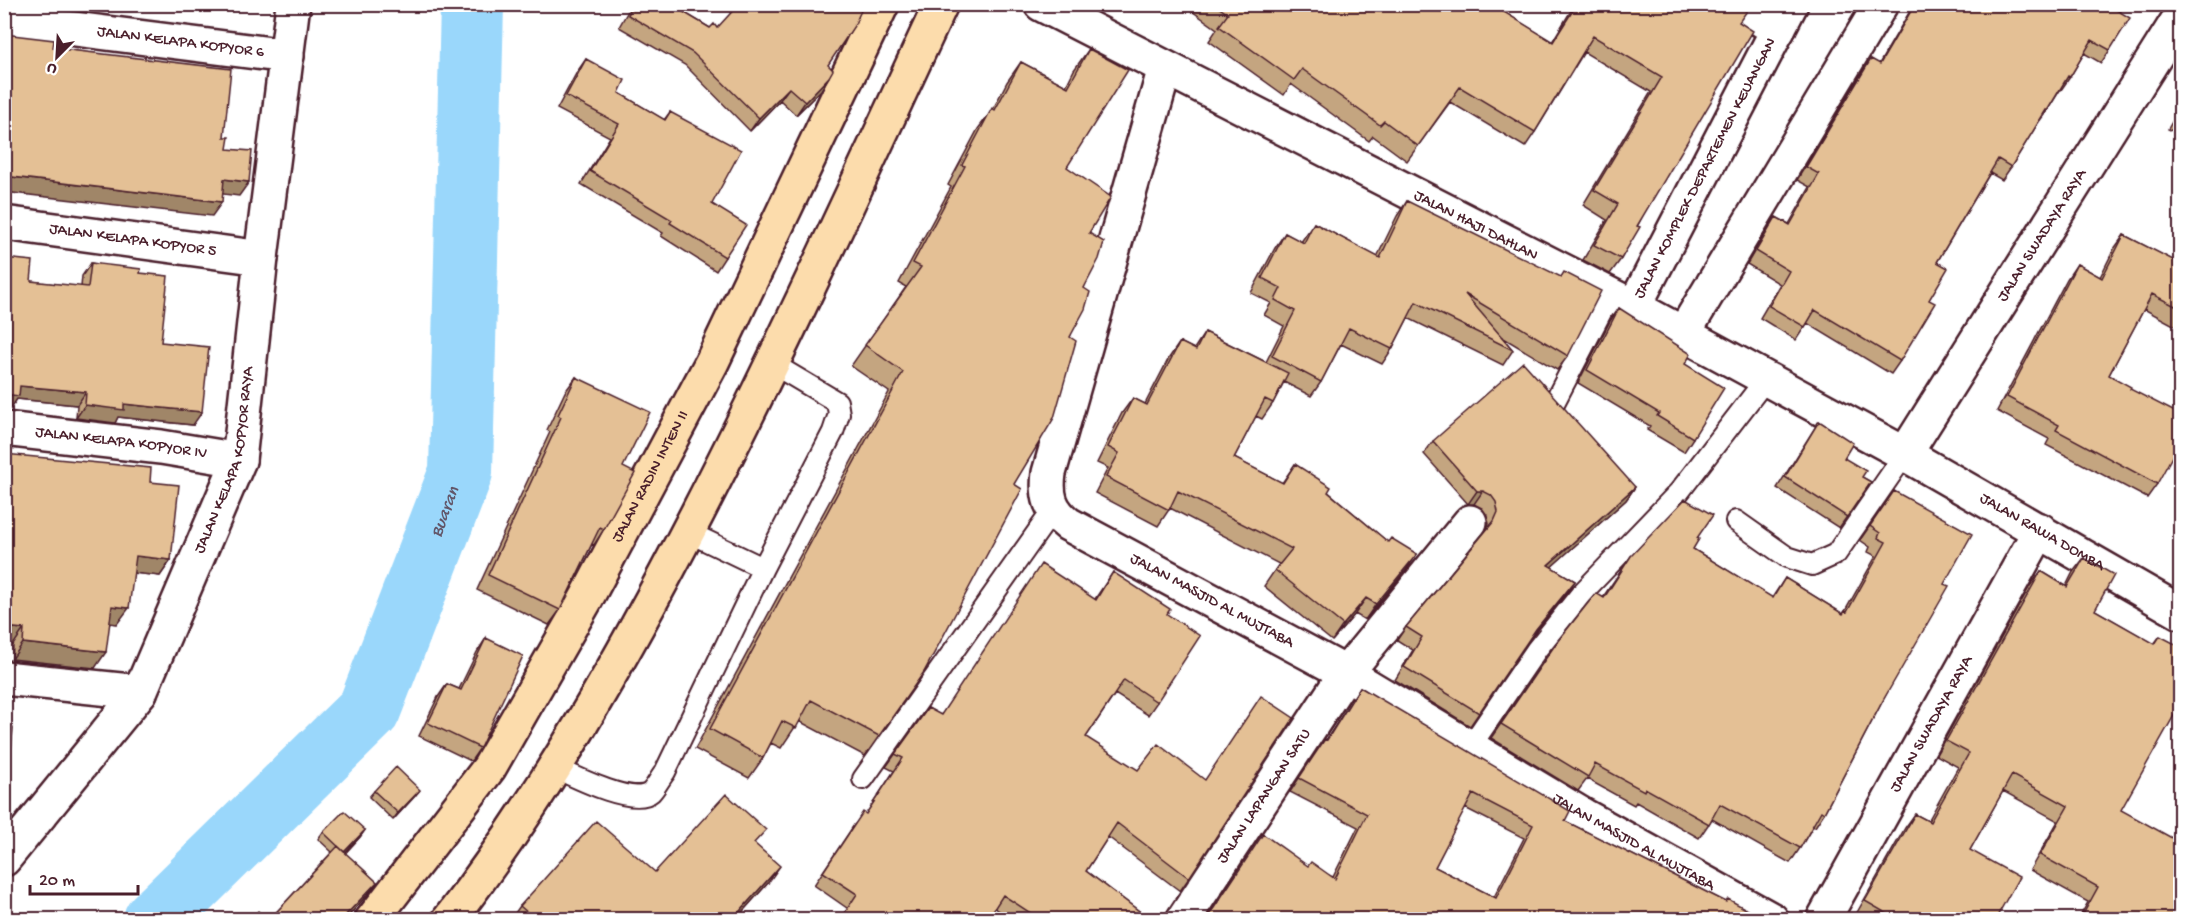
<svg xmlns="http://www.w3.org/2000/svg" width="2185" height="924" font-family="'Gochi Hand',sans-serif">
  <style>
    .lines { fill: none; stroke-linecap: round; stroke-linejoin: round }
    .river { stroke: #9ad7fb; stroke-width: 64 }
    .lane-casing { stroke: #4a1f2b; stroke-width: 24 }
    .street-casing { stroke: #4a1f2b; stroke-width: 38 }
    .secondary-casing { stroke: #4a1f2b; stroke-width: 38 }
    .primary-casing { stroke: #4a1f2b; stroke-width: 38 }
    .lane { stroke: #fff; stroke-width: 20 }
    .street { stroke: #fff; stroke-width: 33 }
    .secondary { stroke: #fff; stroke-width: 33 }
    .primary { stroke: #fcdcac; stroke-width: 33 }
    .wall { fill: #c4a580; stroke: #4a1f2b; stroke-width: 1.5; fill-rule: evenodd }
    .shaded-wall { fill: #a08668; stroke: #4a1f2b; stroke-width: 1.5 }
    .building { fill: #e4c095; stroke: #4a1f2b; stroke-width: 1.5; fill-rule: evenodd }
    .labels { text-anchor: middle; dominant-baseline: central; stroke-width: 5; stroke-linejoin: round; paint-order: stroke }
    .street-label { font-size: 16px; fill: #4a1f2b; stroke: #fff }
    .water-label { font-size: 18px; font-style: italic; fill: #625669; stroke: #fff }
  </style>
  <rect width="100%" height="100%" fill="#fff"/>
  <filter id="ink" filterUnits="userSpaceOnUse"><feTurbulence type="fractalNoise" baseFrequency=".0167" numOctaves="2"/><feDisplacementMap in="SourceGraphic" scale="12" xChannelSelector="R" yChannelSelector="G"/><feConvolveMatrix kernelMatrix="1 2 1 2 8 2 1 2 1" color-interpolation-filters="sRGB"/></filter>
  <g filter="url(#ink)">
    <g class="lines">
      <!-- river -->
      <path class="river" id="s1" d="M155,920l214,-210 92,-238 11,-468"/>
      <!-- lane casing -->
      <g class="lane-casing">
        <path id="lane" d="M1555,401l55,-106
          M1736,521l51,36 25,8 24,-11 69,-100
          M763,568l70,-136 6,-18 -2,-12 -64,-38
          M1470,747l67,-98 44,-55 98,-102 87,-113
          M554,767c19,9 80,40 97,25 5,-5 9,-14 14,-20l98,-204 -75,-36
          M863,779l190,-269"/>
      </g>
      <!-- street casing -->
      <g class="street-casing">
        <g id="street">
          <path d="M1736,4l42,26"/>
          <path id="s2" d="M4,20l283,36"/>
          <path id="s3" d="M1165,68l-116,405c-3,23 1,37 19,51l278,149 238,143 188,104"/>
          <path id="s4" d="M4,223l257,35"/>
          <path id="s5" d="M1634,307l157,-303"/>
          <path d="M1683,334l198,-330"/>
          <path id="s6" d="M4,429l157,18 78,13"/>
          <path id="s7" d="M1905,454l275,-437"/>
          <path d="M4,678l136,14"/>
          <path id="s8" d="M4,859l136,-167 99,-232 22,-202 32,-254"/>
          <path id="s9" d="M1183,920l163,-247 124,-151"/>
          <path id="s10" d="M1823,920l217,-390"/>
        </g>
      </g>
      <!-- secondary casing -->
      <g class="secondary-casing">
        <g id="secondary">
          <path id="s11" d="M1041,4l593,303 271,147 275,158"/>
        </g>
      </g>
      <!-- primary casing -->
      <g class="primary-casing">
        <g id="primary">
          <path id="s12" d="M372,920l117,-152 97,-169 126,-237 170,-358"/>
          <path d="M449,920c97,-126 175,-265 248,-406 86,-167 164,-339 244,-510"/>
        </g>
      </g>
      <!-- lane -->
      <use href="#lane" class="lane"/>
      <!-- street -->
      <use href="#street" class="street"/>
      <!-- secondary -->
      <use href="#secondary" class="secondary"/>
      <!-- primary -->
      <use href="#primary" class="primary"/>
    </g>
    <!-- wall -->
    <path class="wall" d="M632,4h38l40,24h7l111,37 -7,25 -25,25 -16,-15 -30,31 -65,-66 -66,-38z
      M1151,4h16l-5,7z
      M1182,4h309l61,38 23,-38h161l3,18 -118,237 -11,15 -27,-14 24,-40 -24,-15 68,-113 -67,-40 -49,80 -10,15 -75,-45 -43,59 -34,-25 -4,5 -78,-57 -7,11 -75,-54 8,-12z
      M1914,4h193l3,46 -9,13 -17,-10 -14,24 -9,13h-1l-13,21 -9,12 -27,44 -9,13 -12,-7 -53,89 -8,38 -29,61 -9,13 -84,-51 -11,17 -36,-22 20,-34 -33,-20 20,-34 9,-13 13,7 21,-37 -13,-7 65,-108 9,-13 8,5z
      M1089,49l-22,118 22,66 -5,55 -14,49 -56,147 -90,188 -59,84 -66,-35 -18,27 -10,-5 -8,15 -14,20 -54,-29 194,-357 -38,-26 55,-79 -7,-4 52,-96 -3,-2 30,-56 15,-20 14,-27 14,-20 45,24 8,-16z
      M586,59l33,34 45,27 6,-8 42,92 13,53 -9,14 -55,-35 2,-3 -82,-49 29,-47 -53,-28 20,-37z
      M2181,106v29l-13,-6z
      M1407,201l161,155 -11,14 -55,-33 11,13 -10,15 -95,-47 -16,31 -10,15 -41,-20 -20,38 -10,14 -27,-14 -11,21 -11,16 -6,-3 -22,42 48,25 13,-19 93,78 29,12 -11,16 -41,50 -10,-6 -23,27 -68,-55 15,-22 -109,-56 -12,18 -63,-33 13,-25 -11,-5 25,-50 11,-15 12,6 24,-46 11,-16 14,7 11,-17 61,30 18,-36 -20,-11 7,-12 -20,-10 24,-45 10,-15 16,9 13,-19 63,34 20,-41z
      M2124,235l56,29 1,-1v66l-37,-20 -35,66 21,14 27,95 -10,14 -101,-53 3,-6 -52,-28 70,-132 10,-15 23,13 14,-28z
      M91,263l49,10 21,69 32,83 -75,-8 -3,6 -39,-5 1,-13 -60,-6 -7,10 21,-128 50,6 1,-11z
      M1619,308l66,56 8,74 -9,14 -37,-22 3,-4 -72,-43 32,-62z
      M576,377l47,90 -19,62 -10,16 -2,-1 -32,66 -11,15 -72,-35 73,-158 -3,-2 18,-38z
      M1819,421l25,37 18,19 9,5 -32,46 -62,-40z
      M1433,441l202,46 -9,13 -75,67 24,14 -9,13 -37,46 -59,86 -75,-46 18,-30 -16,-10 9,-13 80,-97 3,-6 -2,-9 -5,-7 -8,-4h-6l-44,-50z
      M4,454l146,28 21,78 -11,16 -27,-3 -16,51 -7,-1 -15,45 -83,-9 1,-14 -9,-1z
      M1894,491l50,93 -120,229 -9,14 -2,-1 -13,22 -10,15 -78,-44 -13,19 -63,-36 -2,3 -47,-26 -9,12 -87,-53 66,-96 46,-45 28,-41 66,-18 -4,11 79,49 13,-20 58,36 2,-3 31,-55 -8,-4 2,-5 -10,-7z
      M2084,558l11,52 59,34 6,-8 -39,174 60,110h-103l10,-18 -58,-32 28,-49 -55,-30 -33,59 25,70h-134l-6,-4 50,-88 10,-14 13,7 30,-54 -22,-12 94,-169 11,-15 25,15 7,-14z
      M1113,572l54,42 -10,88 -9,13 -33,-21 -29,43 103,141 -9,13 -72,-54 -22,34 65,49h-139l-17,-12h-148l-33,-23 40,-60 12,-11 28,-43 -8,-4 42,-59 12,7 155,-116z
      M486,638l-6,110 -9,13 -52,-25 19,-39 9,-13 12,5 18,-37z
      M1360,687l205,134 161,81 -521,18 103,-54 25,11 25,-50 -68,-35 26,-40 10,-12zM1465,808l59,30 -30,59 -59,-30z
      M374,791l41,5 -22,24 -24,-23z
      M365,830l-5,7 -15,16 32,29 -10,13 -22,25h-76l63,-68 -14,-13 5,-7z
      M755,844l13,39 -33,37h-225l10,-14 135,-34z"/>
    <!-- shaded-wall -->
    <path class="shaded-wall" d="M829,77l-8,13 -25,25 9,-13z
      M789,88l-9,12 -30,31 9,-13z
      M4,176l218,26 -10,14 -208,-24z
      M224,179l25,3 -10,14 -24,-3z
      M20,386l66,6 -9,13 -60,-6 -7,10 -6,-1v-14z
      M124,404l78,8 -9,13 -75,-8 -3,6 -39,-5 9,-13z
      M1635,487l-9,13 -87,78 9,-13z
      M1477,491h6l-9,13h-6z
      M1417,554l-11,16 -41,50 11,-16z
      M136,556l35,4 -11,16 -36,-4z
      M1575,581l-9,13 -39,48 9,-13z
      M1366,598l-11,16 -23,27 11,-16z
      M112,606l17,2 -12,16 -16,-2z
      M4,627l20,2 -11,16 -9,-1z
      M23,643l83,9 -11,16 -83,-9z
      M4,773l5,1 -5,6z
      M420,790l-5,6 -22,24 5,-7z
      M365,830l-5,7 -20,22 4,-7z
      M780,866l-12,17 -33,37h-3z
      M377,882l-10,13 -22,25h-4z"/>
    <!-- building -->
    <path class="building" d="M634,4h36l40,24 4,-4 3,4 22,-24h125l-10,22 -26,39 5,5 -4,7 -24,25 -16,-14 -30,30 -66,-65 -65,-38z
      M1214,4h277l62,38 24,-38h159l11,7 -8,11 14,9 -116,195 3,1 -19,32 -27,-14 24,-41 -24,-14 68,-113 -69,-41 -58,96 -75,-45 -42,59 -34,-25 -4,4 -78,-56 -8,11 -75,-54 9,-12z
      M1915,4h192l23,14 -20,32 -18,-10 -22,37 -2,-1 -21,35 -1,-1 -35,57 -13,-8 -61,103 11,6 -19,32 6,3 -35,58 -85,-51 -10,17 -36,-21 20,-35 -33,-20 20,-34 14,8 29,-51 -13,-7 65,-108 9,5z
      M4,34l50,6 -1,8 178,21 -7,68h5l-2,12 25,2 -3,31 -25,-3 -2,23 -218,-26z
      M1089,49l39,21 -61,97 44,30 -22,36 15,9 -5,17 -15,29 6,4 -5,17 -15,28 6,4 -22,77 -40,66 8,5 -98,183 -45,64 -68,-36 -15,28 -14,-7 -19,37 -53,-29 193,-357 -38,-27 56,-78 -8,-4 52,-97 -3,-1 30,-57 3,2 26,-48 47,25z
      M586,59l39,21 -6,13 46,27 5,-8 71,38 -29,54 34,21 -21,32 -55,-34 2,-3 -82,-49 29,-47 -53,-28z
      M1407,201l154,76 3,-5 37,19 -33,65 -103,-62 48,56 -97,-48 -24,47 -43,-21 -28,54 -49,-26 23,-45 -20,-11 6,-12 -19,-10 23,-45 19,10 10,-20 66,35z
      M2124,235l57,29v45l-29,-15 -43,81 22,12 -1,2 51,26v25l-24,44 -101,-54 3,-5 -52,-28 70,-133 25,14z
      M4,258l29,3 -2,20 57,6 3,-24 50,6 -1,4 28,3 -7,66 48,5 -7,65 -78,-8v6l-39,-5 1,-13 -66,-6 -1,10 -15,-2z
      M1619,308l72,46 -6,10 39,24 -31,50 -36,-22 2,-3 -72,-43z
      M1205,332l83,41 -15,30 -8,-4 -31,59 49,25 12,-19 36,23 -3,5 60,50 3,-4 26,16 -41,50 -10,-6 -23,27 -68,-55 17,-21 -114,-58 -9,19 -63,-33 13,-24 -11,-6 25,-49 14,7 33,-63 16,8z
      M1523,362l112,125 -87,78 27,16 -39,48 -57,84 -75,-46 18,-30 -16,-10 88,-106 4,-9 -2,-10 -5,-7 -8,-4h-6l-44,-50z
      M576,377l74,35 -27,55 12,6 -31,56 -4,-2 -40,83 -72,-35 73,-158 -3,-2z
      M1819,421l34,22 -9,15 22,13 -4,6 9,5 -24,35 -62,-40z
      M4,454l147,14 -1,14 29,3 -8,75 -35,-4 -7,52 -17,-2 -6,46 -83,-9 1,-14 -20,-2z
      M1894,491l78,43 -28,50 5,2 -68,118 -57,109 -3,-2 -21,37 -80,-44 -11,20 -64,-36 -1,3 -49,-27 -7,13 -87,-53 56,-82 39,-49 8,5 27,-42 54,-57 28,16 -16,23 2,1 -6,10 80,49 12,-20 58,36 2,-3 2,1 39,-70 -8,-4 2,-5 -10,-7z
      M2084,558l30,17 -19,35 60,34 5,-8 21,11v56l-60,107 60,33v77h-101l18,-33 -58,-32 28,-49 -56,-31 -42,75 49,27 -24,43h-97l-33,-19 50,-87 15,8 39,-69 -23,-12 95,-170 26,16z
      M1041,564l55,36 17,-28 57,37 -3,5 33,22 -43,66 -33,-22 -38,57 52,33 20,-26 47,36 56,-84 33,22 -105,160 -72,-55 -31,48 65,49h-110l-38,-25 -16,25h-147l17,-26 -34,-22 40,-60 3,2 37,-56 -8,-4 33,-46 13,7z
      M486,638l37,18 -43,92 -52,-25 19,-39 14,6z
      M1360,687l210,124 -5,10 161,81 2,-3 38,21h-561l3,-3 55,-83 45,32 3,-4 24,17 32,-65 -68,-36 26,-39 2,1zM1473,794l60,31 -37,73 -61,-31z
      M4,728h9l-4,46 -5,-1z
      M396,767l24,23 -22,23 -24,-22z
      M726,794l40,36 -12,13 26,23 -48,54h-196l-16,-14 76,-85 59,51z
      M344,811l21,19 -21,22 -21,-20z
      M338,846l39,36 -36,38h-72z
      M258,911l9,9h-17z"/>
  </g>
  <g class="labels">
    <!-- street labels -->
    <g class="street-label">
      <text stroke="none"><textPath href="#s2" startOffset="178">JALAN KELAPA KOPYOR 6</textPath></text>
      <text stroke="none"><textPath href="#s5" startOffset="156">JALAN KOMPLEK DEPARTEMEN KEUANGAN</textPath></text>
      <text stroke="none"><textPath href="#s11" startOffset="488">JALAN HAJI DAHLAN</textPath></text>
      <text stroke="none"><textPath href="#s7" startOffset="258">JALAN SWADAYA RAYA</textPath></text>
      <text stroke="none"><textPath href="#s4" startOffset="130">JALAN KELAPA KOPYOR 5</textPath></text>
      <text stroke="none"><textPath href="#s6" startOffset="118">JALAN KELAPA KOPYOR IV</textPath></text>
      <text stroke="none"><textPath href="#s8" startOffset="464">JALAN KELAPA KOPYOR RAYA</textPath></text>
      <text stroke="none"><textPath href="#s12" startOffset="525">JALAN RADIN INTEN II</textPath></text>
      <text stroke="none"><textPath href="#s11" startOffset="1132">JALAN RAWA DOMBA</textPath></text>
      <text stroke="none"><textPath href="#s3" startOffset="642">JALAN MASJID AL MUJTABA</textPath></text>
      <text stroke="none"><textPath href="#s10" startOffset="224">JALAN SWADAYA RAYA</textPath></text>
      <text stroke="none"><textPath href="#s9" startOffset="148">JALAN LAPANGAN SATU</textPath></text>
      <text stroke="none"><textPath href="#s3" startOffset="1128">JALAN MASJID AL MUJTABA</textPath></text>
    </g>
    <!-- water labels -->
    <g class="water-label">
      <text stroke="none"><textPath href="#s1" startOffset="512">Buaran</textPath></text>
    </g>
  </g>
  <!-- margin -->
  <rect width="2185" height="924" fill="none" stroke="#fff" stroke-width="24"/>
  <rect x="12" y="12" width="2161" height="900" fill="none" stroke="#4a1f2b" stroke-width="2" filter="url(#ink)"/>
  <!-- north arrow -->
  <g transform="translate(57 57) rotate(204)" stroke="#ffffff" stroke-width="4.5" paint-order="stroke">
  <path d="M0-4.5L10 22L0 15L-10 22Z" fill="#4a1f2b"/>
  <text y="-9" font-size="16" font-weight="bold" text-anchor="middle" fill="#4a1f2b">U</text>
  </g>
  <!-- scale -->
  <path d="M30 885v9h108v-9" fill="none" stroke="#4a1f2b" stroke-width="3"/>
  <text x="39" y="885" font-size="18" fill="#4a1f2b" stroke="#ffffff" stroke-width="4.5" paint-order="stroke">20 m</text>
</svg>
